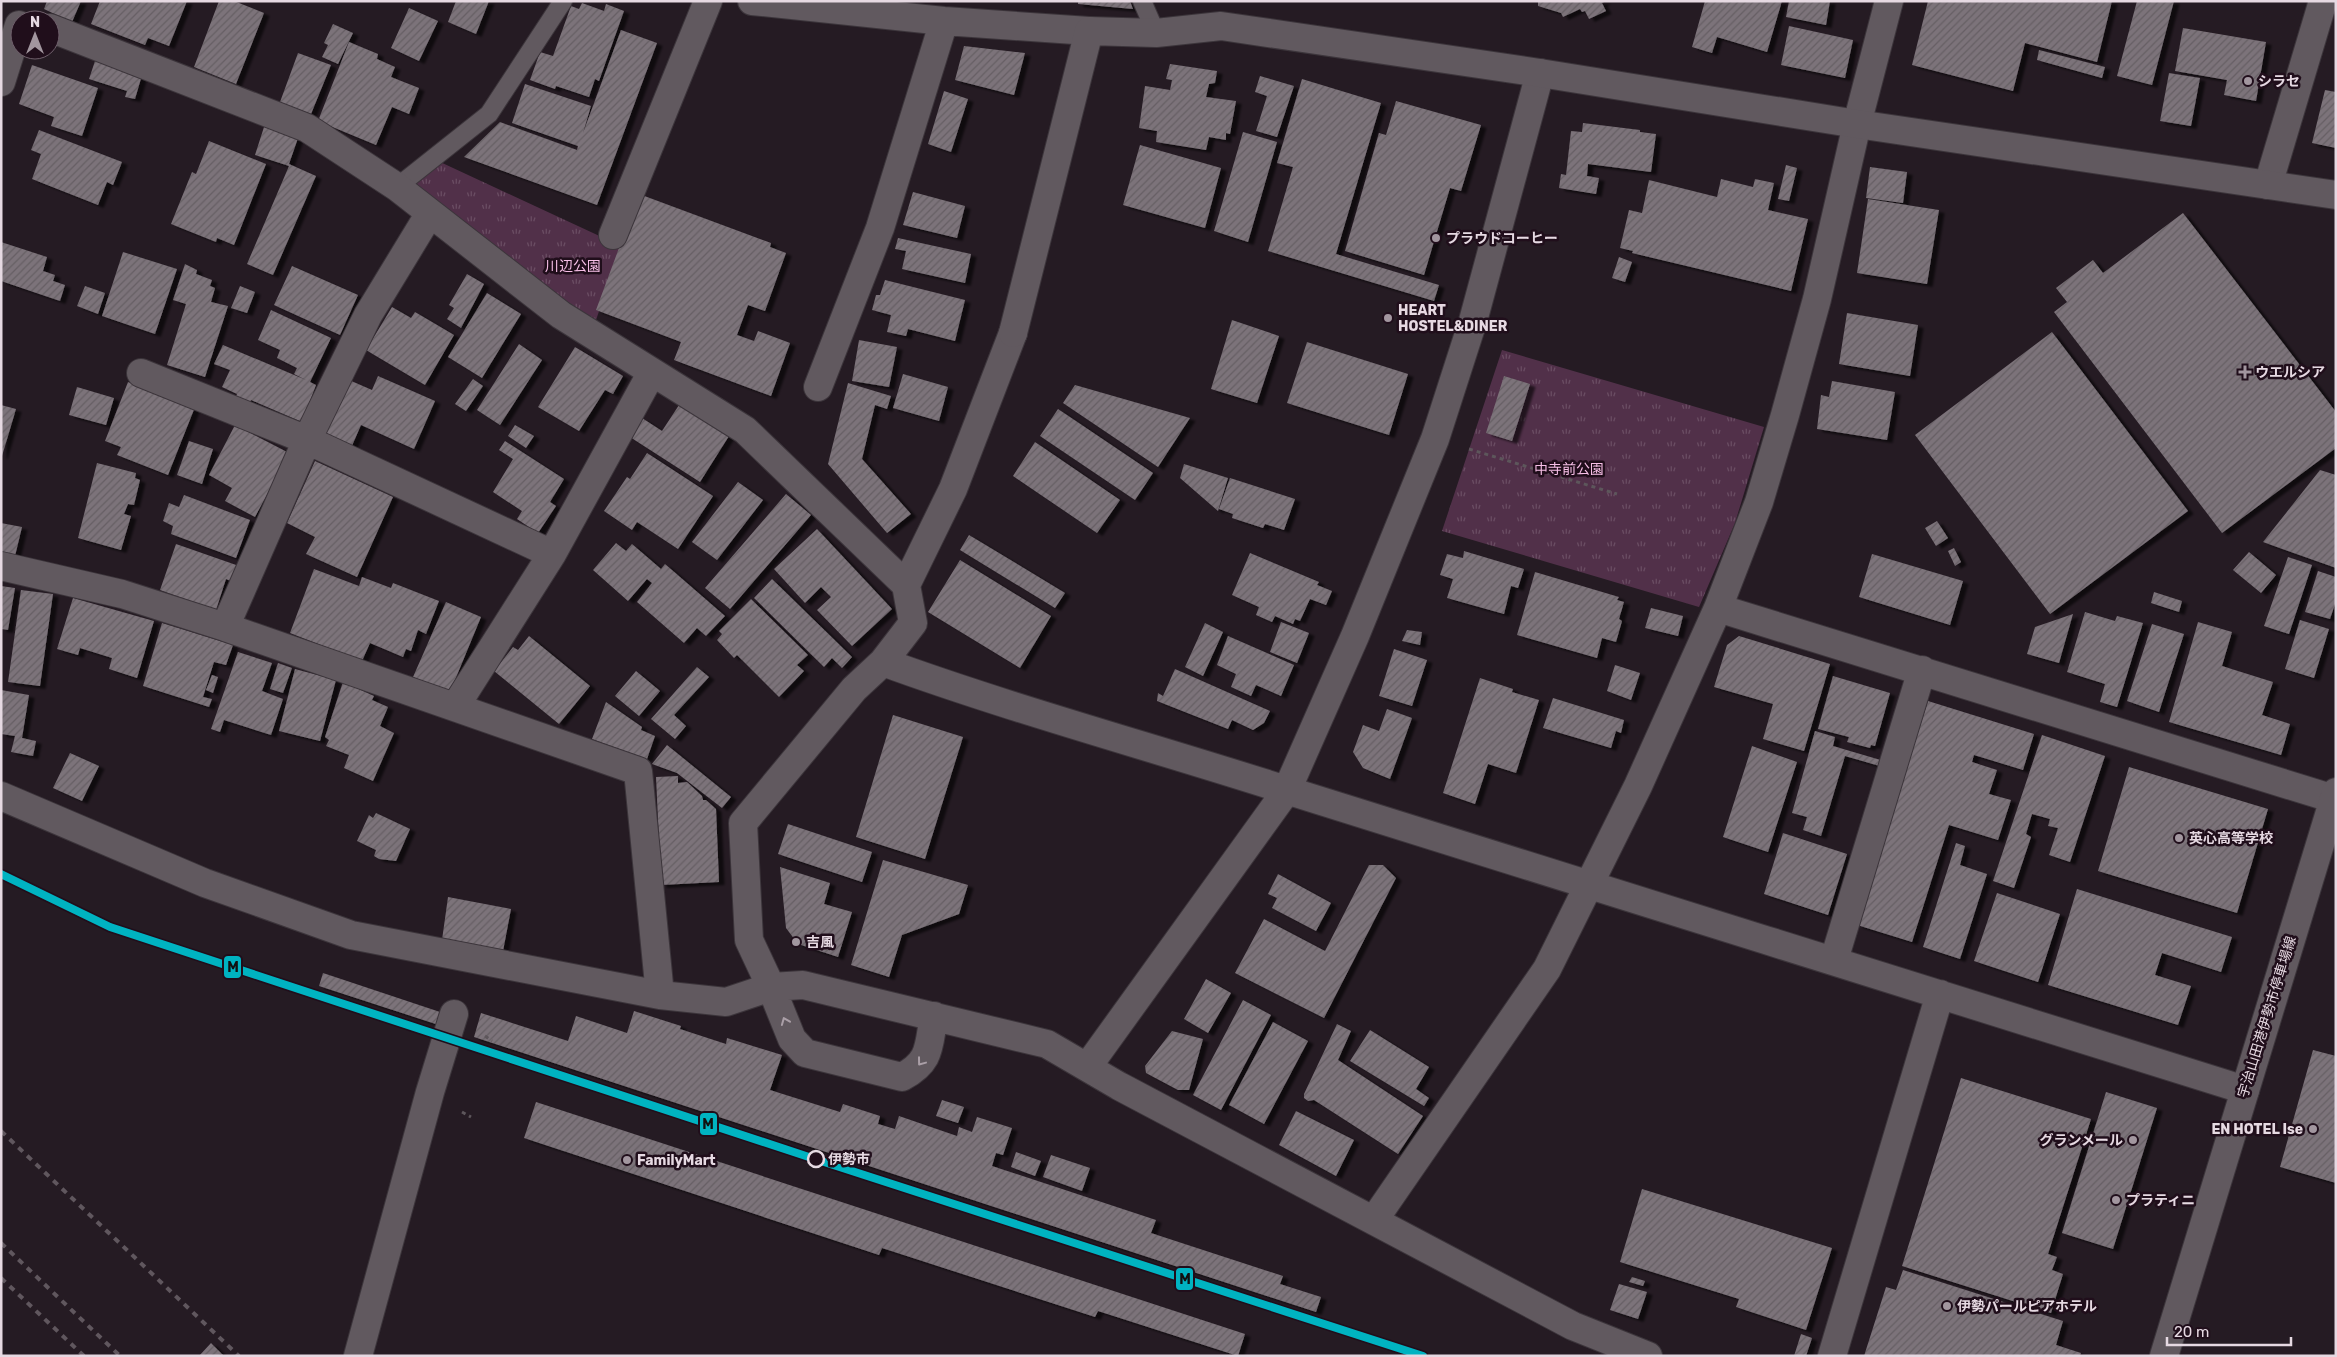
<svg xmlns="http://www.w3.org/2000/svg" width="2337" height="1357" font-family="Rubik,'Noto Sans JP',sans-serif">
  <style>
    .park { fill: url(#park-tufts) }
    .building { fill: url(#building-hatch); filter: url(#shadow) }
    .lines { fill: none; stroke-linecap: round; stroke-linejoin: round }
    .lane-casing { stroke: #3c353b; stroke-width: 20 }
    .street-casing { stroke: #3c353b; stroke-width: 30 }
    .secondary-casing { stroke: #3c353b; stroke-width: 30 }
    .path { stroke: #5d565b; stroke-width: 3; stroke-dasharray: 4 4; stroke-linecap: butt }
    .lane { stroke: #61595f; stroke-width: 18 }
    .street { stroke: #61595f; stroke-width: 28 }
    .secondary { stroke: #61595f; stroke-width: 28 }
    .rail { stroke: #60575e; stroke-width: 4; stroke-dasharray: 6 6; stroke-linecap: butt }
    .rail-1-casing { stroke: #200e1b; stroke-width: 11 }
    .rail-1 { stroke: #00b3c1; stroke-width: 8 }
    .oneway { stroke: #aa9fa7 }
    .poi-dot { fill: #a2969f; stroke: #200e1b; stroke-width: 2 }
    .stop-dot { fill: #200e1b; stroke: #e6d9e2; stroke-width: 2.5 }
    .labels { text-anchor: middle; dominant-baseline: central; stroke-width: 5; stroke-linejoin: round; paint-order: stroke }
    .poi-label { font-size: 14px; font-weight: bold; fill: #e6d9e2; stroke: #200e1b; text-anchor: start }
    .park-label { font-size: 14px; fill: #f7bfe7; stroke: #200e1b }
    .street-label { font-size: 14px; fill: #e6d9e2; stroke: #200e1b }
    .stop-label { font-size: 14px; font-weight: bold; fill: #e6d9e2; stroke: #200e1b; text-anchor: start }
    .line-badge { stroke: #200e1b; stroke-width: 2 }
    .pale-badge-label { font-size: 14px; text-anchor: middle; font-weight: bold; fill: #111 }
  </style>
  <defs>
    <pattern id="park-tufts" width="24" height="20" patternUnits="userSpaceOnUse" patternTransform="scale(1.25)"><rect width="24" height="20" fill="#513049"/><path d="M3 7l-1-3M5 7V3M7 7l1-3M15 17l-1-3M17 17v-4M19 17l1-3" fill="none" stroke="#6a4d63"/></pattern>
    <pattern id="building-hatch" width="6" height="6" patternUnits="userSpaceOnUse" patternTransform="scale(1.25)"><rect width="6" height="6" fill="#7c737a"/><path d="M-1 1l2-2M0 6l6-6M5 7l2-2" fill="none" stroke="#665f64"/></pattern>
    <filter id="shadow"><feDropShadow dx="5.5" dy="3" stdDeviation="1" flood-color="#0009"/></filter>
  </defs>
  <rect width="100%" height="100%" fill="#251b23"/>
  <!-- park -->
  <path class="park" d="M438,161l183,85 -28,83 -189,-143z
    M1502,350l262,77 -29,96 -36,84 -257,-76z"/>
  <!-- building -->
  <path class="building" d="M47,1h34l-9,21 -28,-13z
    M100,1h87l-18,45 -21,-8 -3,7 -54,-21z
    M219,1h15l30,12 -28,71 -42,-17z
    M456,1h33l-13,33 -28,-12z
    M1078,1h52l3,8 -55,-5z
    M1538,1h68l-4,2 4,8 -17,8 -4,-8 -3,1 -2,-3 -17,8 -2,-4 -23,-7z
    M1705,1h77l-15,51 -50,-15 -5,16 -20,-6z
    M1789,1h41l-4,24 -40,-8z
    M1928,1h184l-15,61 -72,-19 -12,48 -101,-26z
    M2137,1h37l-22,84 -35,-9z
    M582,3l22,8 2,-7 18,7 -25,70 -4,-2 -6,18 -33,-11 -1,3 -25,-9 10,-28 13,4 18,-50 8,3z
    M409,8l29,13 -19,40 -28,-13z
    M333,24l20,9 -15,31 -16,-7 6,-12 -4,-2z
    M1789,26l64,14 -8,38 -64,-13z
    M2183,28l83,14 -10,59 -32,-6 3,-15 -52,-9z
    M621,30l36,13 -60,162 -133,-48 36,-35 77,28 1,-4 -66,-23 13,-39 66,22 -8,27z
    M349,42l29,12 -1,5 18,8 -4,10 28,11 -10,26 -17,-7 -16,38 -58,-24z
    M964,46l61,7 -11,42 -59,-15z
    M2039,50l66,17 -3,11 -65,-18z
    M298,53l33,12 -20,49 -31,-12z
    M95,61l47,14 -7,24 -10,-2 2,-6 -38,-12z
    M1170,64l47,7 -2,12 -6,1 -3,13 30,4 -6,33 -4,-1v7l-17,-3 -3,13 -50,-8 1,-11 -18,-3 6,-42 25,4 2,-10 -6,-1z
    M32,65l66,23 -16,48 -31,-10 3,-9 -35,-13z
    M2169,73l31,5 -9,48 -31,-5z
    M1260,76l34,10 -17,51 -21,-6 11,-35 -12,-4z
    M1302,79l79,24 -45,151 103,31 -5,16 -166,-50 25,-84 -16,-4z
    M2325,90l11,2v56l-24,-5z
    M944,91l24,8 -17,53 -23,-8z
    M1396,101l85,24 -20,66 -11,-3 -26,87 -79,-24 34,-118 7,2z
    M1583,123l57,7v2l16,2 -5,38 -63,-8 -1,12 12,2 -3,16 -37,-6 2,-14 5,1 5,-44 11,1z
    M264,127l34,11 -9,26 27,12 -43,99 -26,-11 42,-98 -34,-11z
    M39,130l83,32 -9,23 -6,-3 -9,23 -66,-26 9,-25 -10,-4z
    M1243,132l34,10 -29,100 -34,-11z
    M209,141l57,23 -32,81 -17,-7 -1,4 -45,-18 21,-52 4,2z
    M1140,145l81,23 -16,60 -82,-23z
    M1786,165l11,3 -8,33 -11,-2z
    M1870,167l37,5 -4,31 -37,-5z
    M1721,179l32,8 2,-8 19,4 -6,27 40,9 -17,72 -159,-38 1,-2 -13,-3 9,-38 13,3 7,-33 68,17z
    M913,192l52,14 -8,32 -54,-13z
    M639,194l132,49 -1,4 16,6 -21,58 -17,-6 -11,30 17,6 4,-10 32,12 -19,53 -97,-36 7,-18 -85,-32z
    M1868,199l71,11 -12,74 -70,-11z
    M2183,213l153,199v36l-114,85 -168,-221 13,-10 -11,-14 37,-28 10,13z
    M898,238l73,16 -6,29 -63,-14 4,-18 -11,-2z
    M1,242l46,15 -4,14 12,4 -2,6 12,4 -5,16 -59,-20z
    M123,252l54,17 -22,65 -53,-18z
    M1619,257l13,5 -7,20 -13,-4z
    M185,264l12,6 -1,4 16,6 -2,6 5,2 -4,14 17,4 -23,71 -38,-12 19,-61 -13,-4z
    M292,266l66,29 -18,40 -66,-30z
    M467,274l17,10 -23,44 -14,-9 7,-11 -5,-3z
    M885,280l80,20 -10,41 -47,-12 -2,7 -19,-4 4,-17 -19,-5 4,-15h4z
    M85,286l20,7 -7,21 -21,-8z
    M240,286l15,6 -8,21 -16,-5z
    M487,293l34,21 -39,64 -34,-21z
    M392,307l19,11 4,-6 39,23 -29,50 -59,-35z
    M271,310l60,28 -21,44 6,3 -14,37 -51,-22 -2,5 -14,-6 2,-5 -15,-7 8,-17 -16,-6 9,-19 83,35 -12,-6 3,-6 -20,-10 3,-8 -22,-10z
    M1847,313l71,12 -8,51 -71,-12z
    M1232,320l47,16 -22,67 -46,-14z
    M2052,332l136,179 -138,103 -135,-179z
    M859,340l38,7 -8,40 -37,-6z
    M1307,342l101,32 -19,61 -102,-32z
    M519,344l23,16 -42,65 -23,-15z
    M575,347l48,29 -10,18 -8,-4 -26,41 -41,-24z
    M903,374l45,13 -9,34 -46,-13z
    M378,376l57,25 -21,48 -53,-24 -10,23 -27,-12 25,-56 23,10z
    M1504,376l26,8 -18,57 -26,-8z
    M473,379l10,7 -17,25 -11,-7z
    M1832,381l63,11 -8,48 -70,-11 4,-34 8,2z
    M128,382l67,25 -27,68 -51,-20 4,-8 -16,-6z
    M848,383l43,13 -4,13 -12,-4 -13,54 49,55 -24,19 -59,-69z
    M1075,385l115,33 -32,49 -95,-64z
    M77,387l37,11 -8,27 -37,-10z
    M1,405l15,4 -14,47h-1z
    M679,405l50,31 -29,46 -70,-45 12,-19 20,13z
    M1058,409l95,64 -18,27 -95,-64z
    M235,425l54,28 -34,64 -30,-16 7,-13 -23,-13z
    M515,425l19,11 -8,12 -18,-12z
    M189,441l24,8 -11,35 -25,-9z
    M505,441l59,38 -14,23 6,4 -18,27 -21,-14 5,-8 -29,-19 20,-33 -14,-9z
    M1035,442l85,58 -23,33 -84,-57z
    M647,453l66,43 -35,53 -41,-27 -5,8 -28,-19 23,-34 3,2z
    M315,461l78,36 -36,80 -51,-23 9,-17 -28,-14z
    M97,463l39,10 -1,5 5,2 -6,25 -6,-1 -4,10 7,2 -10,34 -43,-12z
    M1184,464l44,14 -10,33 -38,-33z
    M2320,470l16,5v93l-73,-26z
    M1230,478l65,21 -11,31 -19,-6 -2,4 -31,-10 1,-4 -14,-5z
    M738,482l25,18 -46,60 -25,-18z
    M786,494l25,21 -81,94 -25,-21z
    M184,495l66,25 -14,38 -65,-24 2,-8 -10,-5 6,-18 10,4z
    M1937,521l11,17 -12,8 -11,-18z
    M1,523l21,4 -7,29 -14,-3z
    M817,529l75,80 -40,37 -35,-36 14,-13 -10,-10 -16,16 -31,-34z
    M969,535l96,58 -10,15 -95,-58z
    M616,543l10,8 6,-7 29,25 4,-5 60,52 -19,20 -9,-8 -13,15 -47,-41 15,-19 -5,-4 -19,22 -35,-31z
    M176,544l63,22 -6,16 -7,-3 -10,31 -56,-20z
    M1954,548l7,14 -6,4 -7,-15z
    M1464,551l60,18 -6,19 -7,-2 -7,28 -57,-16 6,-19 -13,-4 7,-21 16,4z
    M2249,552l27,23 -15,18 -28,-23z
    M1250,553l69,29 -2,3 15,6 -6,14 -16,-6 -10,22 -5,-2 -2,5 -18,-8 -3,6 -16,-7 3,-8 -27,-12z
    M1872,554l91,27 -13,44 -91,-28z
    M2288,557l24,8 -23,69 -25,-8z
    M960,560l91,56 -31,52 -92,-56z
    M314,569l45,17 3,-9 29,11 2,-5 46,18 -13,33 -8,-4 -7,21 -5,-2 -3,8 -33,-14 -8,18 -72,-28z
    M2318,571l18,6v24l-6,18 -25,-7z
    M1535,572l84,25 -2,3 7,2 -5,17 3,2 -6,21 -14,-4 -5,20 -80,-23z
    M772,579l80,78 -10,11 -10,-10 -8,9 -70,-69z
    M1,586l14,2 -7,42 -7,-1z
    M21,590l32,4 -13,92 -32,-4z
    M2154,592l28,9 -3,11 -28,-9z
    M73,598l81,23 -17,57 -28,-9 3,-11 -32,-10 -2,7 -21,-6z
    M751,599l57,56 -11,10 7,6 -25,26 -42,-42 -3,3 -17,-18 5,-6 -3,-3z
    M446,602l35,15 -31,75 -37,-15z
    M1651,608l32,8 -5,20 -33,-8z
    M2085,612l30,9 2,-5 26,7 -26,84 -17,-5 5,-18 -38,-12z
    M2073,614l-14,49 -32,-9 8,-27z
    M2300,620l29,9 -15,49 -29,-9z
    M1281,622l28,11 -12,30 -27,-11z
    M2198,622l34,10 -10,34 51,16 -11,33 28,9 -9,31 -112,-33z
    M162,623l71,22 -7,20 -12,-3 -11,35 9,2 -3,8 -66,-21z
    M1205,623l18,9 -20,44 -18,-9z
    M2152,624l32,10 -25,78 -32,-11z
    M1407,630l15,2 -2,13 -18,-4z
    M529,636l61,50 -31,38 -65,-53 19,-24 5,3z
    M1228,636l66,29 -13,31 -25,-11 -5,11 -20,-9 5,-13 -19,-9z
    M1739,636l91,28 -26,87 -41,-12 10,-35 -59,-17 13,-42z
    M1394,649l33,11 -15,46 -33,-10z
    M238,652l34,11 -10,28 21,8 -12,36 -47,-15 -4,12 -9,-3z
    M278,663l14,5 -9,25 -13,-4z
    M1615,665l25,8 -9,27 -24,-9z
    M697,667l12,10 -35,38 12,11 -11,13 -24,-20z
    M295,669l41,11 -16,61 -41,-10z
    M1175,669l95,42 -6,12 -11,7 -21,-10 -4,9 -71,-28 1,-8 5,3z
    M636,671l24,20 -21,25 -24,-20z
    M212,675l6,2 -5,16 -7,-3z
    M1833,676l57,17 -15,53 -4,-1 -1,3 -23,-6 2,-5 -31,-8z
    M1480,678l33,11 -1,3 27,8 -23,73 -28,-9 -13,40 -32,-11z
    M343,682l31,14 -2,4 16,7 -8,19 14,7 -21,48 -29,-13 5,-13 -23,-9 3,-6 -4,-3z
    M1,690l28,5 -7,43 14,3 -3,15 -22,-4 4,-16 -14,-2z
    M1553,698l71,22 -3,13 -5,-2 -5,17 -68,-20z
    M1928,701l106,33 -11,36 -49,-15 -2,7 25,8 -8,24 22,6 -13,40 -49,-15 -37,117 -55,-17z
    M606,702l36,25 -1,3 14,6 -8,23 -55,-20z
    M1387,709l25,9 -22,61 -27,-11 -10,-16 10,-27 16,6z
    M893,715l70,22 -38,122 -69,-22z
    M1815,731l20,6 -2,9 51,15 -1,6 -38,-11 -24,80 -18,-6 4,-13 -15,-4z
    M2042,735l63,21 -35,106 -21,-7 9,-27 -10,-2 2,-7 -18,-5 -6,20 5,3 -17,51 -21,-7z
    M667,745l64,52 -9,11 -45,-35 -25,-9z
    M1752,746l45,16 -29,90 -45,-15z
    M70,753l29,13 -17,35 -29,-13z
    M2129,767l139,42 -31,104 -139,-42z
    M678,776v7l9,-1 15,14 1,4h3l10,9 3,73 -58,3 -5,-108z
    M376,813l34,16 -14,32 -17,-2 -5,-3 2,-6 -19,-9 12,-26 4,3z
    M788,824l84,28 -10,30 -84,-28z
    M1783,833l64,21 -19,61 -64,-21z
    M1956,843l9,3 -5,19 27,9 -27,85 -37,-12z
    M883,860l85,25 -9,29 -57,21 -13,42 -38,-12z
    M1369,865h14l13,13 -72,140 -89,-45 29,-54 61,32z
    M780,867l50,16 -6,21 28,8 -14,45 -40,-13 -12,-16z
    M1278,874l53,29 -15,28 -44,-23 5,-10 -9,-4z
    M2077,889l155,48 -11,35 -59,-19 -7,22 36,11 -13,39 -130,-40z
    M1997,893l63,21 -22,68 -64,-21z
    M448,897l63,12 -8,42 -61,-11z
    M323,973l132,44 -4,12 -132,-43z
    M1206,979l25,14 -23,40 -24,-14z
    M1243,1000l28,15 -50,95 -28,-15z
    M634,1011l47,15 -1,3 46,15 1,-6 55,17 -12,35 70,22 3,-8 37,12 -2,8 17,5 4,-13 58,20 2,-9 13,5 5,-15 35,11 -9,27 -7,-2 -4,13 164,54 -5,13 132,43 -3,8 41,13 -5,15 -842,-275 7,-24 87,28 8,-25 51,17z
    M1273,1022l35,19 -44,83 -35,-19z
    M1337,1024l14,7 -13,29 85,56 -25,38 -84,-54 -6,1 -4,-3v-4z
    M1370,1030l59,37 -13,22 13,9 -5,8 -74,-45z
    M1172,1031l31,8 -14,51h-11l-32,-17 -1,-7z
    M2313,1050l23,6v127l-56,-16z
    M1961,1078l130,41 -43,135 9,3 -5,13 11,4 -12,39 -149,-47z
    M2106,1092l51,16 -44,141 -51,-16z
    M942,1100l22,7 -6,16 -22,-7z
    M536,1102l709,232 -7,22 -140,-45 -3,6 -213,-69 -3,7 -355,-117z
    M1296,1111l58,29 -18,36 -57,-31z
    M1016,1152l25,9 -6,15 -24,-9z
    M1051,1155l39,13 -8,23 -39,-14z
    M1642,1189l190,59 -26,82 -70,-23 3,-8 -119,-37z
    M1903,1270l160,51 -7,24 25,8 -1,3h-216l22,-69 10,3z
    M1632,1277l13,4 -2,5 -14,-4z
    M1619,1284l28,8 -9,27 -28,-9z
    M1801,1334l11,4 -6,18h-12z
    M211,1343l13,13h-25z"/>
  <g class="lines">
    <!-- lane casing -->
    <g class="lane-casing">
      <path id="lane" d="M1142,1l14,32
        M397,187l92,-73 74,-113"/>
    </g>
    <!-- street casing -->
    <g class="street-casing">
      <path id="street" d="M752,1l192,20 145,10
        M50,28l257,100 90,59 164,128 184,115 161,155 7,38 -30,39 -29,27 -111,134 6,117 22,47 21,52 13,14 97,24c30,-16 26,-31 32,-61
        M1,82l18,-57
        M2268,185l55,-184
        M613,235l95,-234
        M141,373l166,67 245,114 -97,153
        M818,387l62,-159 64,-207
        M552,554l100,-182
        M1,566l121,28 103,33 413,144 22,224
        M906,585l47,-96 60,-156
        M1718,608l616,191
        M225,627l82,-187 61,-125 62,-102
        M883,662c132,48 269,85 403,128 320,100 639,200 959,300
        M1,796l204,87 146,52 309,60 66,7 45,-15 32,-2 244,59 72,42 454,240 75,30
        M1834,960l88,-290
        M1088,1066l199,-276 68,-154 80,-197 38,-118 67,-248
        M1374,1220l173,-251 91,-183 80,-178 41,-106 26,-87 32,-116 40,-175 32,-123
        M358,1356l72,-264 24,-78
        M1832,1356l108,-362"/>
    </g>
    <!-- secondary casing -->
    <g class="secondary-casing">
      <path id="secondary" d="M1013,333l76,-302 67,2 65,-7 319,47 317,51 479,71
        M2164,1356l172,-564"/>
    </g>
    <!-- path -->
    <path class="path" d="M1469,449l148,45
      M485,1036l7,5
      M462,1112l9,5"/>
    <!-- lane -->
    <use href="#lane" class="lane"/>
    <!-- street -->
    <use href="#street" class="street"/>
    <!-- secondary -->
    <use href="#secondary" class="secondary"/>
    <!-- rail -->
    <path class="rail" d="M1,1131l238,225
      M1,1243l119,113
      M1,1278l83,78"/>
    <!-- rail-1 casing -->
    <g class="rail-1-casing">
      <path id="rail-1" d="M1,874l109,53 711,234 602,195"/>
    </g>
    <!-- rail-1 -->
    <use href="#rail-1" class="rail-1"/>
  </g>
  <!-- one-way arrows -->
  <defs><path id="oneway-chevron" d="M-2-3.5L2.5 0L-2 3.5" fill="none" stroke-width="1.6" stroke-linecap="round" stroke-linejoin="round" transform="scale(1.25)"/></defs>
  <g class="oneway">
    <use href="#oneway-chevron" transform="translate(785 1021) rotate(-112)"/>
    <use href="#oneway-chevron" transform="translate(921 1062) rotate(127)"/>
  </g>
  <!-- markers -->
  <g class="poi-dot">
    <circle cx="2248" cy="81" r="5"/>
    <circle cx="1436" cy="238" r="5"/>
    <circle cx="1388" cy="318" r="5"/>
    <path d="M2242.5 364.5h5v5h5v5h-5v5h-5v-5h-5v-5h5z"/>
    <circle cx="2179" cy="838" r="5"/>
    <circle cx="796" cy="942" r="5"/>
    <circle cx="2313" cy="1129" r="5"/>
    <circle cx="2133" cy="1140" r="5"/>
    <circle cx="627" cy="1160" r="5"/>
    <circle cx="2116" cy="1200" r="5"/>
    <circle cx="1947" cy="1306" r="5"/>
  </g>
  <circle class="stop-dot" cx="816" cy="1159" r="8"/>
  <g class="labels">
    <!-- poi labels -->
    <g class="poi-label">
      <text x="2258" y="81">シラセ</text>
      <text x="1446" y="238">プラウドコーヒー</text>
      <text x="1398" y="310">HEART<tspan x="1398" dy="16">HOSTEL&amp;DINER</tspan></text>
      <text x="2255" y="372">ウエルシア</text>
      <text x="2189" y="838">英心高等学校</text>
      <text x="806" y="942">吉風</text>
      <text x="2303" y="1129" text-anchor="end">EN HOTEL Ise</text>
      <text x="2123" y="1140" text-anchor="end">グランメール</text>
      <text x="637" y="1160">FamilyMart</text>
      <text x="2126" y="1200">プラティニ</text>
      <text x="1957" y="1306">伊勢パールピアホテル</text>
    </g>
    <!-- park labels -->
    <g class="park-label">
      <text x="573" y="266">川辺公園</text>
      <text x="1569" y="469">中寺前公園</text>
    </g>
    <!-- street labels -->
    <g class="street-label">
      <text transform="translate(2267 1017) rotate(-73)">宇治山田港伊勢市停車場線</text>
    </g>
    <!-- stop labels -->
    <g class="stop-label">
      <text x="828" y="1159">伊勢市</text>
    </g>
  </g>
  <g class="line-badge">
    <rect x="223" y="955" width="19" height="24" rx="5" fill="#00b3c1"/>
    <rect x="699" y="1112" width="19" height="24" rx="5" fill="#00b3c1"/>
    <rect x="1175" y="1267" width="19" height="24" rx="5" fill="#00b3c1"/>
  </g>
  <g class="pale-badge-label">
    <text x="233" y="972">M</text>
    <text x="708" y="1129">M</text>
    <text x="1185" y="1284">M</text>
  </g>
  <!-- border -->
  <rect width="2337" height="1357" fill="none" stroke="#e6d9e2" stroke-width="5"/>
  <!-- north arrow -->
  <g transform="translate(35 35)"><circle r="24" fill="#200e1b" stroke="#6f5f6b"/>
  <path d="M0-4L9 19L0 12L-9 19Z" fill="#a2969f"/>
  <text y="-8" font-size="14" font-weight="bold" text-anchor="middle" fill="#e6d9e2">N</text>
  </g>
  <!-- scale -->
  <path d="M2167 1337v8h124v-8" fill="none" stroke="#e6d9e2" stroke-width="2.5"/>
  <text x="2174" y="1337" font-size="15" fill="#e6d9e2" stroke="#200e1b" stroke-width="4" paint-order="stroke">20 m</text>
</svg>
